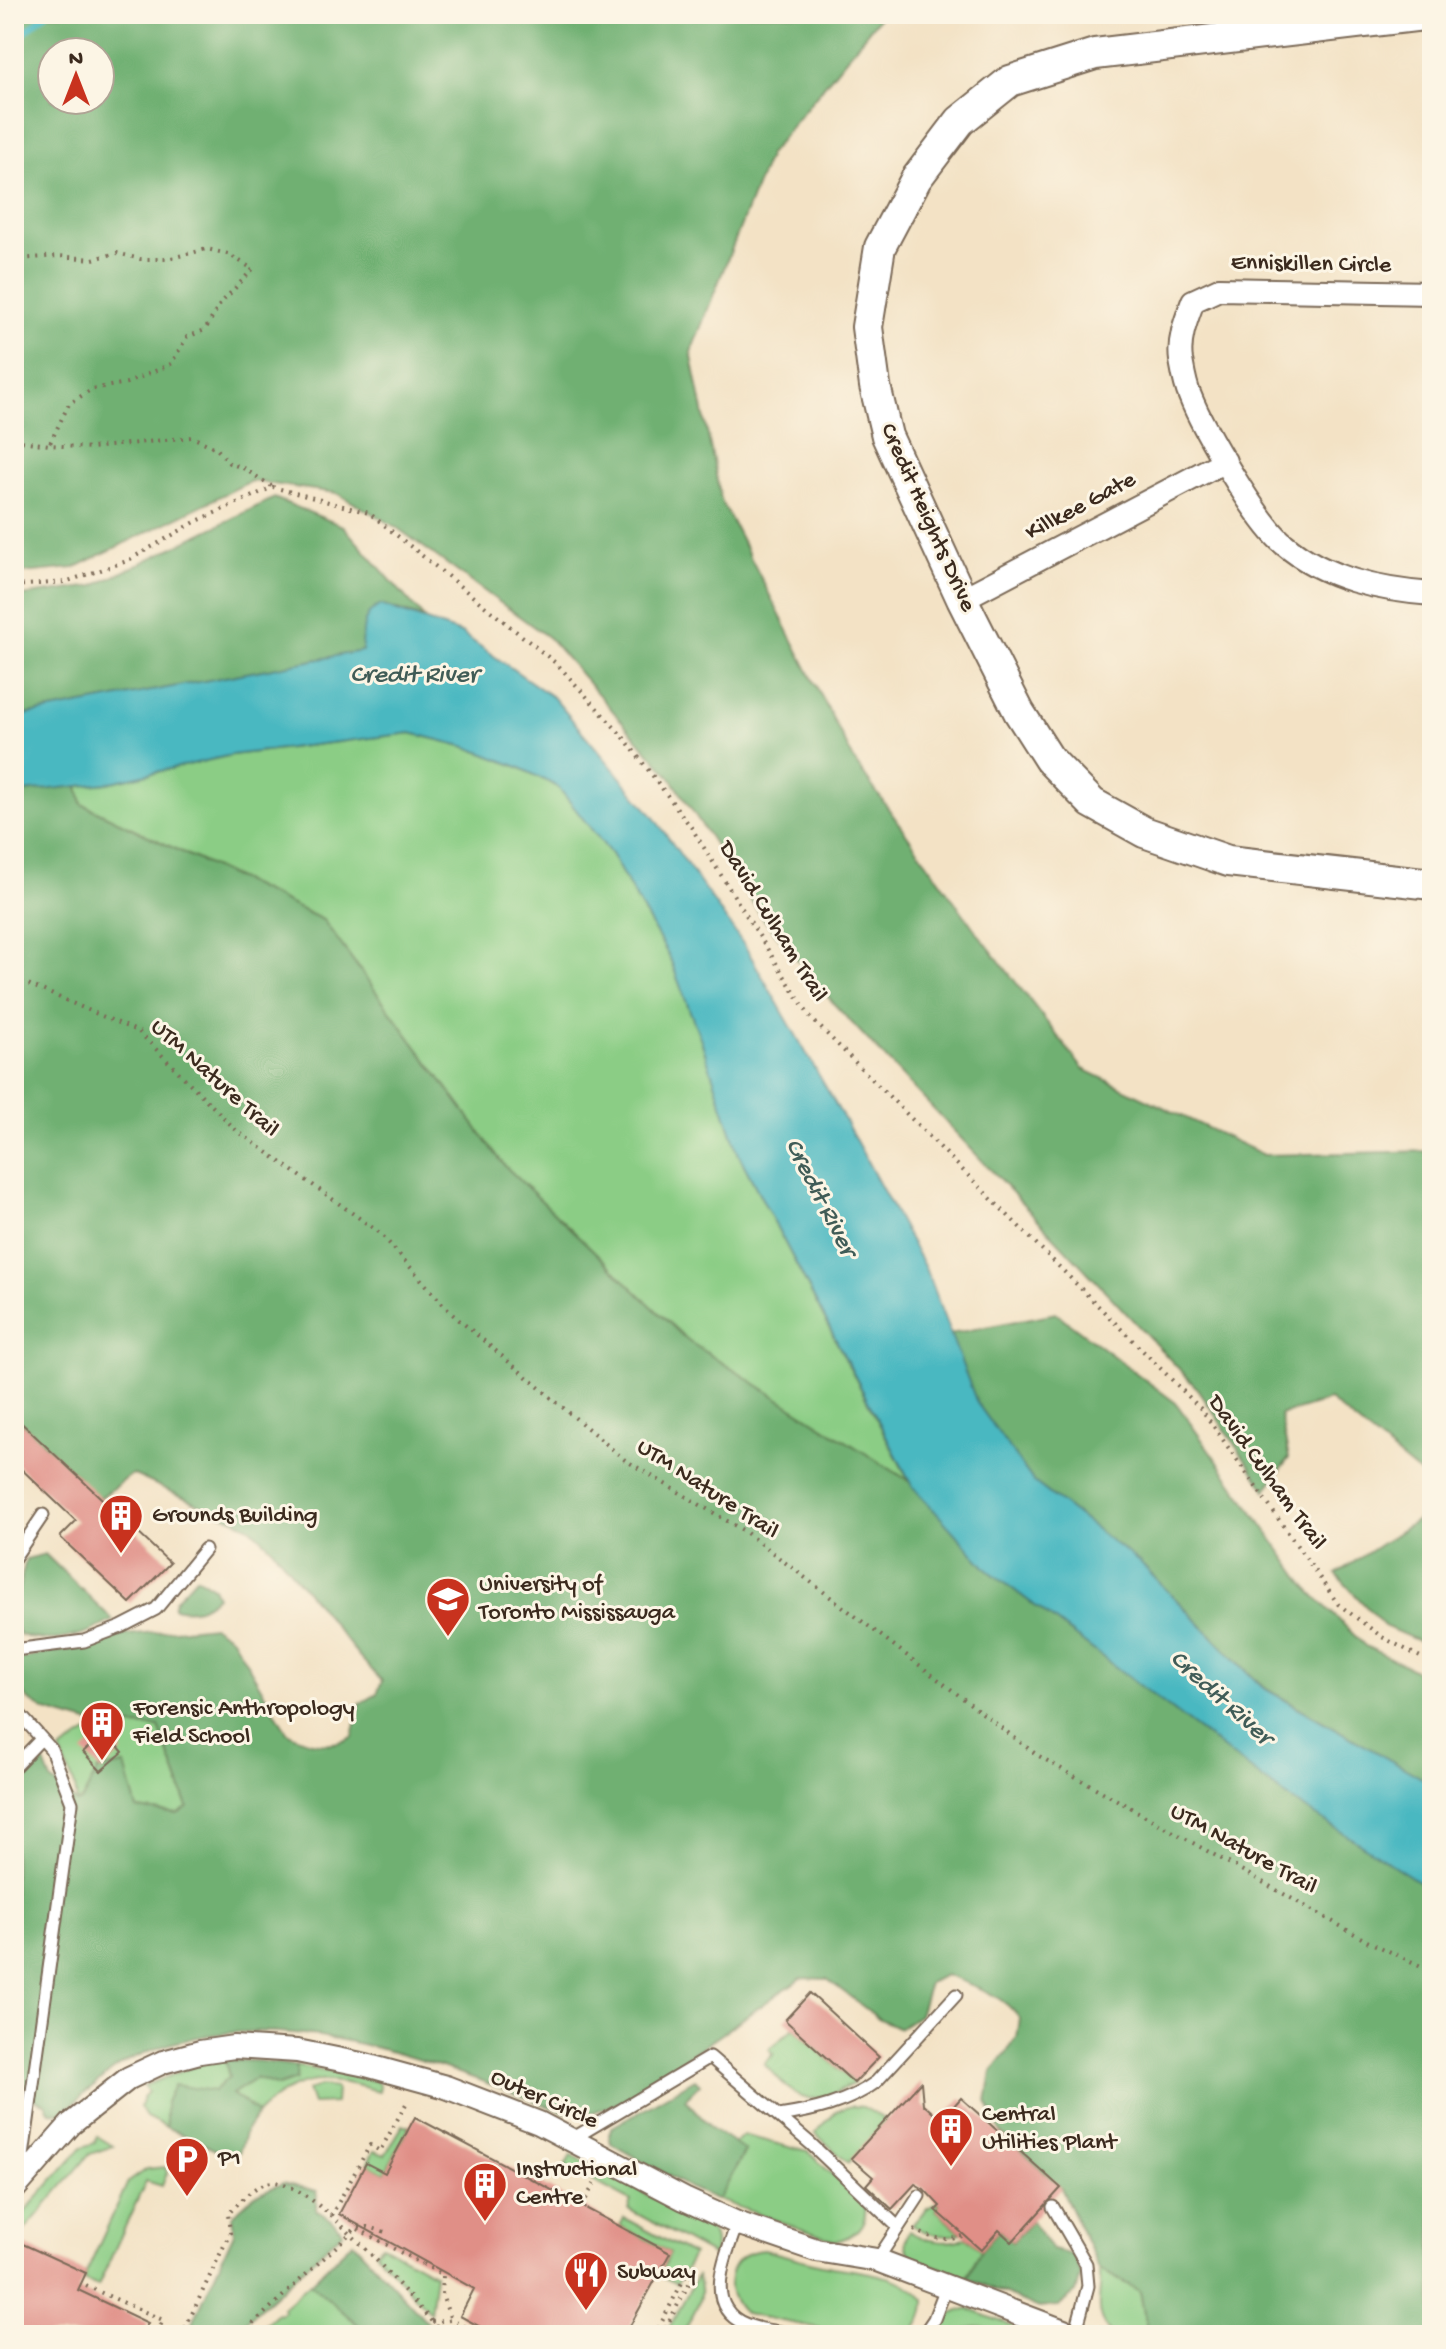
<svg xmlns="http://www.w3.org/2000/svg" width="1446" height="2349" font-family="'Gochi Hand',sans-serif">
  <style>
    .green { fill: #8bcd85; stroke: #637c52; stroke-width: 2 }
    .forest { fill: #70b072; stroke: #566d48; stroke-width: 2; fill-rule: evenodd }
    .water { fill: #49b8c1; stroke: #427170; stroke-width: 2 }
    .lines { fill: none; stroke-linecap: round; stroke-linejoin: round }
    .stream { stroke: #49b8c1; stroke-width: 6 }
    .building { fill: #e08f87 }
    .lane-casing { stroke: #7b6a58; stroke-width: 15 }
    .street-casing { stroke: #7b6a58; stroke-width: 26 }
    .secondary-casing { stroke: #7b6a58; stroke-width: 34 }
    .path { stroke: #7b6a58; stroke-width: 4; stroke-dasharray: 2 6; stroke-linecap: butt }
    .lane { stroke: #fff; stroke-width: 11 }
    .street { stroke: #fff; stroke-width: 22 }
    .secondary { stroke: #fff; stroke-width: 30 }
    .labels { text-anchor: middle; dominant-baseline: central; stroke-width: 6; stroke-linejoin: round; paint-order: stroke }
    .street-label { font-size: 24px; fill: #3b2a1e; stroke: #fcf5e5 }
    .poi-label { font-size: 24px; fill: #3b2a1e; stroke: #fcf5e5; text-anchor: start }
    .water-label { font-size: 26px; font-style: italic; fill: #405c57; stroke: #fcf5e5 }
  </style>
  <rect width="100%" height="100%" fill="#fcf5e5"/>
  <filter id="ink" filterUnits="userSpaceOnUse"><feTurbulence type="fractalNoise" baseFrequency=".0125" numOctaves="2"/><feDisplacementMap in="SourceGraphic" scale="16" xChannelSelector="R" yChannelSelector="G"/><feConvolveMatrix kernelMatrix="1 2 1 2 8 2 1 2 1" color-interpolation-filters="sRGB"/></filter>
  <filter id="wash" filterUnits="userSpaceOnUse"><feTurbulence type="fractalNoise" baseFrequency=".006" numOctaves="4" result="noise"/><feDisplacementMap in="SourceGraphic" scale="32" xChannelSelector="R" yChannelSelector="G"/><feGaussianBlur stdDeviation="1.8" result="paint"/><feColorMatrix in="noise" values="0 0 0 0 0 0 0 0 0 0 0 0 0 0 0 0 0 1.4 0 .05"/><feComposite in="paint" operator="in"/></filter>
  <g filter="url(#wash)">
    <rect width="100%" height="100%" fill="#f3e2c5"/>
    <!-- green -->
    <path class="green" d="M411,733l56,14 54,21 37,19 53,67 58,102 32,84 38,115 170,326 -221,-140 -184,-176 -181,-245 -241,-116 -4,-18 29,-3 125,-28z
      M100,1725l59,2 29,81 -10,6 -41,-5 -13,-44 -39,29 -3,6 -5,3 -2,-17 -15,-35z
      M794,2028l60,55h1c-52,25 -52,21 -91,-19l10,-10 -5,-5z
      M225,2060l4,17 -15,14 -48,11v25l-20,-10 -6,-10 3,-10 5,-5 -4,-6 55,-22z
      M297,2066l79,15 4,5 -1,5c-53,-14 -79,-19 -121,22l-26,-19 24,-16 22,8 17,-6z
      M322,2086l14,2 -1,15 -23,1 -5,-14z
      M851,2106l12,1 23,13 -38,43 -33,-30 22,-22z
      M403,2125h7l-25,48 -18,-9 7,-13 11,4z
      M743,2135l65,17 57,53c3,20 -11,32 -29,36l-118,-41 27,-48 -12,-7z
      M97,2136l16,10 -23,8 -68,79 -8,13v-22l68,-77 13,-4z
      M571,2155l136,71c9,10 9,17 7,30l-86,-47 3,-8 -66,-35z
      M165,2167l2,6 -5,13 -16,-5 -48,105 -15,-6 45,-98 18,-13z
      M937,2203l2,3 -3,4 25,23c-16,6 -34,1 -49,-8l15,-17z
      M624,2218l69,37 -16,29 -18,-9 11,-22 -50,-27z
      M909,2231c16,10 40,15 57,6l15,13 -15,28 -53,-21c-8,-7 -10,-16 -4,-26z
      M382,2245l53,29 -5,39 -55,-61z
      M764,2250c22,5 45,13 68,17 31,5 72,7 93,33 0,15 -5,24 -15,35h-54l-111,-21c-26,-23 -19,-62 19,-64z
      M1099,2269l41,22 8,44h-36c-24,-25 -7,-40 -13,-66z
      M697,2276c9,21 -2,36 -13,55l6,4h-25z
      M310,2283l60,52h-117l24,-22 2,2 5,-4 -2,-3z
      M969,2309l66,26h-29l-19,-7 -11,-1 -11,2 -12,6h-19c10,-15 17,-24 35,-26z"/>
    <!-- forest -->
    <path class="forest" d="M14,14h868l-113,140 -78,198 30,148 134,262 118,165 110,142 181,86 168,-4v333l-103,-84 -49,15 9,43 -23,32 -69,-102 -363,-384 -73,-88 -92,-141 -120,-137 -153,-111 -60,-34 -85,-12 -177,87 -60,6zM52,52h48v48h-48z
      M274,498l69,28 81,92 -44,-13 -18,46 -348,66v-120l80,-11z
      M78,786l4,18 241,116 181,245 184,176 221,140 79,89 296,225 148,95v445h-284l-8,-44 -41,-22 -38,-81 -59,-54 -15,-32 5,-30 25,-34 3,-19c-17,-25 -48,-34 -76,-44l-15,8 -10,32 -20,13 -21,-10 -51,-39 -26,-1 -177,123 -33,12h-25c-133,-50 -293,-121 -433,-55 -27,13 -48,38 -72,55l-11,-1 -5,-9 -12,-4 -11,8 -8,26v-357l25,-20 4,4 8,20 26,23 5,-3 16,-30 27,-5 12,44 41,5 10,-7 -29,-80 -64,-2 -49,-14 -18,-11 -14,-19v-19c32,-14 72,-8 102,-26l97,-10 19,12 55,94c20,12 45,16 66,5l7,-33 17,-10 5,-13 -24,-26 -86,-107 -22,-21 -118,-53c-14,12 -30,20 -43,34l-11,-31 -64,-61v-623z
      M1056,1313l120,90 131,185 58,58 67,32v106l-170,-98 -123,-124 -105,-80 -57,-79 -27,-69z
      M1432,1510v137l-48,-21 -48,-52z
      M45,1554l68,66c-27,16 -64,27 -94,14 -9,-23 2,-51 7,-75z
      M196,1577l17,10 4,9c-15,13 -24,16 -44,12l2,-8z
      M225,2060l34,1 38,5 -1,14 -18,6 -22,-8 -24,16 26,19 -12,17 -7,23h-17l-56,-26v-25l8,-17 40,6 15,-14z
      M695,2079l5,5 -15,15 26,29 34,23 -27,49 -28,-12 -79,-45 -2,-8 2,-7z
      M283,2183l34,8 -1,19 16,10 11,12 -112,103h-44l47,-102 -2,-17 23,-21z
      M1032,2221l20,29 21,5 8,19 -5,19 -18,13 -19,2 -72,-30 14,-28 18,-20 13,12z
      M353,2242l86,93h-69l-60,-52z"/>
    <!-- water -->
    <path class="water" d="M380,605l81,28 93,65 99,118 93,132 102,178 77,142 52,135 57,79 105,80 123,125 170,97v106l-148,-95 -296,-225 -75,-83 -174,-332 -38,-115 -32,-84 -58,-102 -53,-67 -37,-19 -54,-21 -56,-14 -179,22 -125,28 -93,10v-76l348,-66c1,-20 -2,-35 18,-46z"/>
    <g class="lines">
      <!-- stream -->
      <path class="stream" d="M14,42l32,-28"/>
    </g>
    <g id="blocks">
      <!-- building -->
      <path class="building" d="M14,1416l156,147 -40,40 -70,-66 16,-16 -62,-59z
        M106,1732l17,20 -22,19 -18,-19z
        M810,1993l69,64 -25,26 -69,-63z
        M921,2082l2,22 18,16 20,-22 100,90 -49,54 -13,-12 -18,20 -45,-40 4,-4 -16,-17 -9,-5 -23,25 -26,-24 7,-8 -22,-19z
        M415,2117l255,136 -45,82h-130l-35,-19 14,-27 -135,-75 27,-51 19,10z
        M14,2240l72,33 -8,17 70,33 -6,12h-128z"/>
    </g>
  </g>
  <g filter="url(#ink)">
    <use href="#blocks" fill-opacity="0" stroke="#7b6a58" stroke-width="2"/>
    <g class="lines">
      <!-- lane casing -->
      <g class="lane-casing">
        <path id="lane" d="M14,1558l29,-43
          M14,1650l70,-9 37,-14 35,-18 49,-60
          M14,1708l37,41 21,54 -52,375
          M14,1767l27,-28
          M779,2116c33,-5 69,-13 97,-34l80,-87
          M572,2139l138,-82 101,87 87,83
          M1053,2207l33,57 2,22 -13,49
          M737,2223c-10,32 -36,82 8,101 16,7 38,8 56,11
          M877,2260l42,-64
          M923,2335l11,-16 13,-34"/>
      </g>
      <!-- street casing -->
      <g class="street-casing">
        <path id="street" d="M1432,293l-213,-4 -26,12c-7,19 -15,39 -12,59 2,11 4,25 9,36 13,33 68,127 94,148 41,35 96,46 148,50
          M962,599l263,-138
          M14,2189l57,-65 58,-46 34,-16 37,-10 34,-5 63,4 69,14 80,22 93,36 145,76 53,24 79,27 61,10 197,75"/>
      </g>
      <!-- secondary casing -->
      <g class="secondary-casing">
        <path id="secondary" d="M1432,14l-337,40 -85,27 -50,40 -44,58 -36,68 -13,80 8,59 12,50 75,163 57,113 30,47 43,44 52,29 84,29 204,23"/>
      </g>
      <!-- path -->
      <path class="path" d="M14,256l6,3 37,-3 36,3 24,-6 23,6h27l40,-10 21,5 25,15 -33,35 -15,26 -18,7 -16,27 -44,19 -35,6 -23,15 -20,41
        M14,440l35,5 42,3 101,-11 24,11 13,15 14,5 30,19
        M14,586l51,-4 62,-21 70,-40 76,-34 96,26 189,152 67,74 66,88 119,190 392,393 136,194 44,33 50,26
        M14,978l125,54 97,98 144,103 71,80 174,147 119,71 293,224 330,186 65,30
        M582,2206l12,-22
        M331,2216l39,-71 10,6 26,-47
        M358,2229l64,35
        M914,2230c17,8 33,13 50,5
        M423,2264l20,11 -1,20 9,25
        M86,2286l77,34 -6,13
        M432,2322l19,-2 30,15
        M182,2335l48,-102 -2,-19c11,-11 27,-31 44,-32 42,-2 142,121 172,153
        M241,2335l115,-107 12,-1 21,6
        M655,2335l33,-64
        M662,2335l32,-61
        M698,2335l3,-5 22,5"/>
      <!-- lane -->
      <use href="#lane" class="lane"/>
      <!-- street -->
      <use href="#street" class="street"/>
      <!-- secondary -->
      <use href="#secondary" class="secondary"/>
    </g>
  </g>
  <!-- icons -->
  <defs>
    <g id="building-pin" transform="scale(2.3)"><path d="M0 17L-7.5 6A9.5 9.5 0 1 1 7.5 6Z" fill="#c8321e" stroke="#fcf5e5"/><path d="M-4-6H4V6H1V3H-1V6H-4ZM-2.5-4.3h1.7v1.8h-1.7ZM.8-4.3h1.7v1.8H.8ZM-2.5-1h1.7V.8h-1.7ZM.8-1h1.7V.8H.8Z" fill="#fff"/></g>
    <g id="university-pin" transform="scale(2.3)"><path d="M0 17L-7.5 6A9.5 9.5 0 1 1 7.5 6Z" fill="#c8321e" stroke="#fcf5e5"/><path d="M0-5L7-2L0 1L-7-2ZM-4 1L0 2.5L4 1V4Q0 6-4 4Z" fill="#fff"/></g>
    <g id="parking-pin" transform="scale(2.3)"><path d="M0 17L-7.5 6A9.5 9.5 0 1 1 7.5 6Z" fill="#c8321e" stroke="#fcf5e5"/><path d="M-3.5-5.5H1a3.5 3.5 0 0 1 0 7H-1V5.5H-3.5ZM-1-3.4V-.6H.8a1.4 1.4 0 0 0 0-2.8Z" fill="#fff"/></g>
    <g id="restaurant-pin" transform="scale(2.3)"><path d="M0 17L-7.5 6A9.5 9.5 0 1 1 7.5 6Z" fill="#c8321e" stroke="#fcf5e5"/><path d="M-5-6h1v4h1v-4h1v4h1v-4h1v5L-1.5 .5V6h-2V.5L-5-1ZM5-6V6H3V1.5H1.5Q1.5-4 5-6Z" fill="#fff"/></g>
  </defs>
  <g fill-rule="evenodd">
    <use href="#building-pin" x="121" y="1516"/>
    <use href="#university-pin" x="448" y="1599"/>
    <use href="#building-pin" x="102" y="1723"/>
    <use href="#building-pin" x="951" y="2129"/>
    <use href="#parking-pin" x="187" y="2159"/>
    <use href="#building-pin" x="485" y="2184"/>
    <use href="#restaurant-pin" x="586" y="2273"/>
  </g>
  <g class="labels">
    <!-- street labels -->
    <g class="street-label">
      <text transform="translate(1311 265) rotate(1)">Enniskillen Circle</text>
      <text transform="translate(1081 507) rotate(-28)">Killkee Gate</text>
      <text transform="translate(927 518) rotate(66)">Credit Heights Drive</text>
      <text transform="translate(772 922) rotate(58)">David Culham Trail</text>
      <text transform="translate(214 1079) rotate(42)">UTM Nature Trail</text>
      <text transform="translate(1266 1473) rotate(54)">David Culham Trail</text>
      <text transform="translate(707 1490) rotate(33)">UTM Nature Trail</text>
      <text transform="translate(1243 1850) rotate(29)">UTM Nature Trail</text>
      <text transform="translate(544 2100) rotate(24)">Outer Circle</text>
    </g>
    <!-- poi labels -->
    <g class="poi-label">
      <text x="152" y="1516">Grounds Building</text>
      <text x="479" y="1585">University of<tspan x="479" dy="28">Toronto Mississauga</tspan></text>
      <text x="133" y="1709">Forensic Anthropology<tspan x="133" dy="28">Field School</tspan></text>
      <text x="982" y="2115">Central<tspan x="982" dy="28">Utilities Plant</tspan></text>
      <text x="218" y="2159">P1</text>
      <text x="516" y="2170">Instructional<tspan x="516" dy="28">Centre</tspan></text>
      <text x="617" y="2273">Subway</text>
    </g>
    <!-- water labels -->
    <g class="water-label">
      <text x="414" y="676">Credit River</text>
      <text transform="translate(819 1198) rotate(63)">Credit River</text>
      <text transform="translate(1220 1699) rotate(42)">Credit River</text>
    </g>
  </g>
  <!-- margin -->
  <rect width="1446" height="2349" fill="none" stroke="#fcf5e5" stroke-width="48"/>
  <!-- north arrow -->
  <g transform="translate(76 76)"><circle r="38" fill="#fcf5e5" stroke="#afa495" stroke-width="2"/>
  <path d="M0-6L14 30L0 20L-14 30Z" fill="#c8321e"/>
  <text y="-12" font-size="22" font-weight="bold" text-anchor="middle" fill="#3b2a1e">N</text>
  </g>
</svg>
